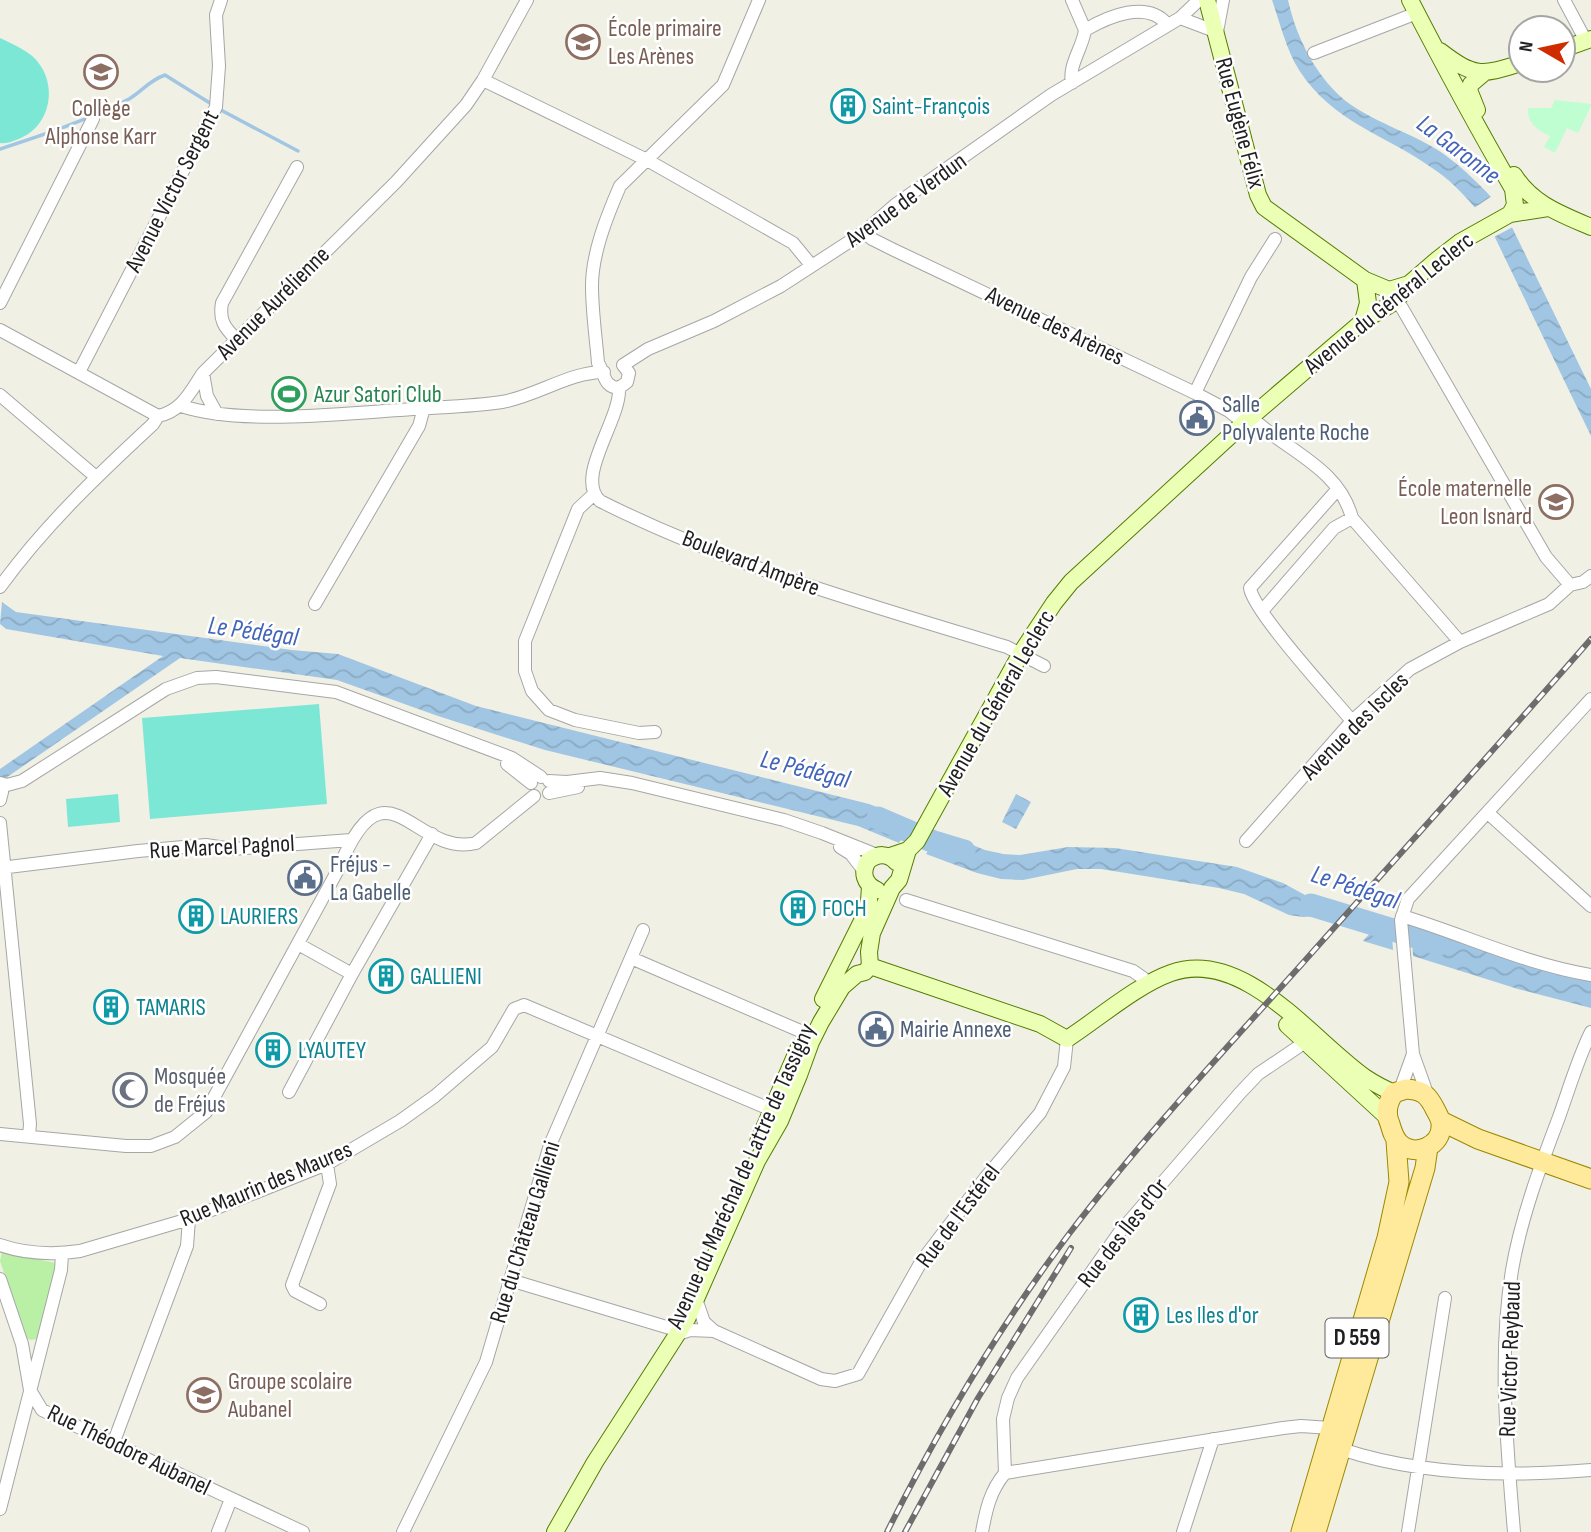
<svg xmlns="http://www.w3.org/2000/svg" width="1591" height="1532" font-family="'Sofia Sans Condensed',sans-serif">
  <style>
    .grass { fill: #baefa6 }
    .park { fill: #befed1 }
    .pitch { fill: #7ce7d5 }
    .water { fill: url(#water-waves) }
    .pier { fill: #f1f0e5 }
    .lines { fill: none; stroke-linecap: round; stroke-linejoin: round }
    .stream { stroke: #a1c6e3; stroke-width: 3.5 }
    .river { stroke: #a1c6e3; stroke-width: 23 }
    .street-casing { stroke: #a6a6a6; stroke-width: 14 }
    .secondary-casing { stroke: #547d00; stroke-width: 18 }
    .primary-casing { stroke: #9b8900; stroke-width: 21 }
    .street { stroke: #fff; stroke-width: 12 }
    .secondary { stroke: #ebffb5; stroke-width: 16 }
    .primary { stroke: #ffea9c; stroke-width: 19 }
    .rail-casing { stroke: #6d6d6d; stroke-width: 6 }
    .rail { stroke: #fff; stroke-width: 3.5; stroke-dasharray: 10; stroke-linecap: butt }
    .labels { text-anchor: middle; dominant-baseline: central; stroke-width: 5; stroke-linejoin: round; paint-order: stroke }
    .shield { fill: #fff; stroke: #626262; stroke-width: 2 }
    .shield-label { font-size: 23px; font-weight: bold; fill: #1f1f1f }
    .education-label { font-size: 24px; fill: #785e54; stroke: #fff; text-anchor: start }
    .culture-label { font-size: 24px; fill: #0d838f; stroke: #fff; text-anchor: start }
    .street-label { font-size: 24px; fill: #1f1f1f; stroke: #fff }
    .leisure-label { font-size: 24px; fill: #27864d; stroke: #fff; text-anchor: start }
    .service-label { font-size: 24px; fill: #4e5e75; stroke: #fff; text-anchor: start }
    .worship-label { font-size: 24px; fill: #5b616d; stroke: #fff; text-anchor: start }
    .water-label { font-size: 26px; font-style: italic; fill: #4264b9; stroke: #fff }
  </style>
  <defs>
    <pattern id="water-waves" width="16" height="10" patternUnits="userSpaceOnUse" patternTransform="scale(1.75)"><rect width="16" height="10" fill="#a1c6e3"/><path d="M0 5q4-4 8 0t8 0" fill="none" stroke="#8aaac2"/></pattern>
  </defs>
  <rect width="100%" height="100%" fill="#f1f0e5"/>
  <!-- grass -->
  <path class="grass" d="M2,1252l54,11 2,6 -21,70 -6,1 -5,-2 -26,-77z"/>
  <!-- park -->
  <path class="park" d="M1555,100l36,4v2l-13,27 -11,-5 -12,25 -11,-6 6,-11c-13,-6 -23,-13 -22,-28h23z"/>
  <!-- pitch -->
  <path class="pitch" d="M0,38c14,7 31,13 40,27 17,24 9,61 -19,73 -8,3 -13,6 -21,5z
    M319,704l8,100 -177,15 -8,-101z
    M118,794l2,28 -52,5 -2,-28z"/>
  <!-- water -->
  <path class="water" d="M1272,0h16c9,41 33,88 71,110 23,14 49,23 72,36 24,13 59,47 75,69l85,174v47l-103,-213c-16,-19 -32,-39 -53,-53 -48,-35 -102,-47 -136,-100 -13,-21 -19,-47 -27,-70z
    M2,602l14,10 276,38 46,4 138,52 393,98 44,17 -14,22 -41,-17 -313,-76 -107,-34 -101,-36 -157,-22 -180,124v-13l163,-113 -157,-27 -6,-5z
    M1016,794l15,8 -15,27 -14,-7z
    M940,832l45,18 18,4 17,1 48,-8 47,1 122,19 46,16 33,18 29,6 -11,14 -14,-5 -17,1 -14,-2 -45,-21 -25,-6 -118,-19h-24l-54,11 -22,-1 -24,-6 -51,-19z
    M1365,914l26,7 2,29 -30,-9 8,-9 -18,-5z
    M1411,927l121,38 59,14v29l-73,-19 -105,-33z"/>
  <!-- pier -->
  <path class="pier" d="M1495,194l14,19 4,14 -19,10 -20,-29z"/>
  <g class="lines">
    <!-- stream -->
    <path class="stream" d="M219,109l79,42
      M0,149c43,-14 88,-29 129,-50 14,-8 19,-18 36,-24l48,30"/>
    <!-- river -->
    <path class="river" d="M878,818l56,24 30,9
      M1311,905l128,39"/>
    <!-- street casing -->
    <g class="street-casing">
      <path id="street" d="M1072,0l13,30
        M1564,0l22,41
        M1180,18l37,14 6,-32
        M1314,53l103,-40
        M483,80l164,80 146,83 18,22
        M1072,83c-4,-18 11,-36 13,-53 24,-14 62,-30 82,-6
        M864,232l8,7 22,11 301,143 34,18 15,12
        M0,303l93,-184
        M1387,303l9,-2 6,7 144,249 24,28
        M0,330l158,86
        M236,339c-12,-12 -17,-19 -14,-36l75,-136
        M623,365l25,-16 66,-28 67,-35 83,-54 31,-27 156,-110 129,-77 19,-18
        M623,365l6,8 -2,9 -8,6c-16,-1 -14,-15 -21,-25 -2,-25 -6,-51 -6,-77 0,-33 15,-70 28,-100l103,-101 36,-85
        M79,372l137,-265 3,-41 -3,-51 5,-15
        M203,373l4,23 10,18
        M619,388c2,32 -45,89 -19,113 129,65 269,104 407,146l37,19
        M1195,393l56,-116 24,-38
        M0,395l96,82
        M181,406c61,19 154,8 219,4 33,-3 69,-3 102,-8 35,-6 67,-30 102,-30
        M1251,417c34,33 88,50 101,101l108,124
        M1337,490l-87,98c3,23 82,109 102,133
        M594,494l-16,15 -53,132v30l7,20 17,19 26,10 64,13 16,-1
        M0,587c44,-61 99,-113 153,-163l5,-8c24,-5 32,-24 45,-43l193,-191 70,-77 17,-25 44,-80
        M315,604l104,-178 5,-18
        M1262,611l72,-83 18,-10
        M507,764l24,19
        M549,781l18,1 33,-4 32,5 152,37 38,13 55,22
        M0,783l7,2 15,-4 144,-92 31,-11 19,-1 120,15 176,66 29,19
        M549,793l29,-6
        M0,800l2,-8
        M1488,813l103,93
        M0,823l30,301 -1,12
        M1246,841l106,-120 58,-52 50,-27 89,-38 21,-19 13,-3 8,-6
        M840,847l11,7 13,17
        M0,868l138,-17 68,-6 26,4 119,-9
        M906,900l227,71 10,7 4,7
        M1402,916c63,19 123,48 189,59
        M298,944l54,30
        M631,958l174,75
        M1400,1090l13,-36
        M289,1092l63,-118 80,-140
        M1428,1096l-15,-42 -12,-134 7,-21 183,-200
        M0,1134l126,12h25l24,-9 31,-25 133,-244c47,-116 75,-10 137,-25l58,-47
        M0,1245c26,9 52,10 80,6l109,-32 138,-55 73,-43 35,-25 57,-49 22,-38 10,-4 248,105
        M0,1279l22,65 8,46 12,20 261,122
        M510,1280l163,49
        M696,1299l8,23 10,9
        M320,1304l-25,-13 -3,-6 38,-101 -3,-20
        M678,1334l12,-4 24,1 107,48 14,2 23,-7 63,-112 65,-85 54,-64 24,-46 3,-28
        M113,1444l74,-198 2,-27
        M1341,1449c78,26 169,28 250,21
        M1005,1473l-2,-54 5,-21 9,-20 102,-145 121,-140 18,-19 40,-27 11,-12
        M1005,1473l278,-45 18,-2 29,2
        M0,1509l61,-239 1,-16
        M218,1532l13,-33
        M403,1532l83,-170 64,-217 93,-215
        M982,1532c4,-22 8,-41 23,-59
        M1183,1532l30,-93
        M1408,1532l37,-234
        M1514,1532c-7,-86 -16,-176 -2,-262 9,-52 28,-103 47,-153 10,-28 19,-59 32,-85"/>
    </g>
    <!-- secondary casing -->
    <g class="secondary-casing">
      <path id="secondary" d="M1207,0l51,195 6,12 101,73 24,10 20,-6
        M1410,0c33,64 67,127 103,189l2,16 -5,9
        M1563,49l28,-10
        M1440,51c34,26 41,25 81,12
        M1477,110l-8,-20 2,-6 13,-11
        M1514,175c18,29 47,39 77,52
        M1363,321l5,-18 -3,-23
        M890,856l18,-6 9,-9 104,-188 33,-50 17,-21 173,-159 119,-102 33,-20 13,-17 29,-25 22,-17 50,-28 38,-6
        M877,890c-13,-6 -16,-18 -9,-29 10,-8 20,-8 28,1
        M870,966l170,58 27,15c31,-20 70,-54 104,-66 73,-26 142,68 195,105 9,6 19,11 28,15
        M823,999l42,-84 4,-14 1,-15
        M1287,1025l100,92
        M758,1142l41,-95
        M555,1532l40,-70 92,-143 70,-158 23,-40 19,-46 12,-33 10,-20 21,-35 15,-13 8,-2 5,-6 -1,-14 3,-19 20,-45 7,-8 9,-30"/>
    </g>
    <!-- primary casing -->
    <g class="primary-casing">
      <path id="primary" d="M1406,1089c17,1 22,6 29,20 2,4 6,10 6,15 2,22 -27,34 -42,19 -5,-5 -7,-12 -9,-19 -5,-11 -3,-21 4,-31z
        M1441,1121l37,18 113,40
        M1301,1532l86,-294 12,-56 -3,-41
        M1316,1532l109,-364 3,-21"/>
    </g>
    <!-- street -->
    <use href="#street" class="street"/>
    <!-- secondary -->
    <use href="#secondary" class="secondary"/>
    <!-- primary -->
    <use href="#primary" class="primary"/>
    <!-- rail casing -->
    <g class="rail-casing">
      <path id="rail" d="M887,1532c52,-104 112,-205 182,-298 72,-94 153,-181 232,-269 97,-109 194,-216 290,-326
        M905,1532l73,-134 93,-150"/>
    </g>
    <!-- rail -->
    <use href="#rail" class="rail"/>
  </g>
  <!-- icons -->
  <defs>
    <g id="school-ring" transform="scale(1.75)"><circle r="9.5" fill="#fff" stroke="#8d6e63" stroke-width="1.5"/><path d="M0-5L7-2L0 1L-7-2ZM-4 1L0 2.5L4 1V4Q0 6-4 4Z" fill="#8d6e63"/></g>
    <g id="building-ring" transform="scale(1.75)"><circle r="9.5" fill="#fff" stroke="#0f9aa8" stroke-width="1.5"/><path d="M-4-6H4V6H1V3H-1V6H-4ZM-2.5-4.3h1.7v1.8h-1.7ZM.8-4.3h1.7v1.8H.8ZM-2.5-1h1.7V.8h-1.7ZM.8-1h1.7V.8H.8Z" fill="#0f9aa8"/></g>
    <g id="stadium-ring" transform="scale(1.75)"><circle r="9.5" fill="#fff" stroke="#2e9e5b" stroke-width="1.5"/><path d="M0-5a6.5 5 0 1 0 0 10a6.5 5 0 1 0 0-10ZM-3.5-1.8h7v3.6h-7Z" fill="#2e9e5b"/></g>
    <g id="civic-ring" transform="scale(1.75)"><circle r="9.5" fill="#fff" stroke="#5c6f8a" stroke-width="1.5"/><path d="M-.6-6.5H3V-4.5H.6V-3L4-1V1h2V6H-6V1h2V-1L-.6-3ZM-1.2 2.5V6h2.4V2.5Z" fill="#5c6f8a"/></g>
    <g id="mosque-ring" transform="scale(1.75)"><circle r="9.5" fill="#fff" stroke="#6b7280" stroke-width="1.5"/><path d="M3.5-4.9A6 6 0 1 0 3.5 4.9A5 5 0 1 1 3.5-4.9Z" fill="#6b7280"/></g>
  </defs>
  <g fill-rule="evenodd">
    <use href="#school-ring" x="583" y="42"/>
    <use href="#school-ring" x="101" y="72"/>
    <use href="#building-ring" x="848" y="106"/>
    <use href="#stadium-ring" x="289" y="394"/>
    <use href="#civic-ring" x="1197" y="418"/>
    <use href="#school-ring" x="1556" y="502"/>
    <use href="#civic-ring" x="305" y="878"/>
    <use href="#building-ring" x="798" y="908"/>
    <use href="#building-ring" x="196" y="916"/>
    <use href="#building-ring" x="386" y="976"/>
    <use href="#building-ring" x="111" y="1007"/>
    <use href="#civic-ring" x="876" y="1029"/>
    <use href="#building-ring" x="273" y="1050"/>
    <use href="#mosque-ring" x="130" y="1090"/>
    <use href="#building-ring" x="1141" y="1315"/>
    <use href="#school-ring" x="204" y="1395"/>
  </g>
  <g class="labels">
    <!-- shield labels -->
    <rect class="shield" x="1325.5" y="1318.5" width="63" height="39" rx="5"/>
    <g class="shield-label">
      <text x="1357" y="1338">D 559</text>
    </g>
    <!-- education labels -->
    <g class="education-label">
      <text x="608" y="28">École primaire<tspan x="608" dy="28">Les Arènes</tspan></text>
      <text x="101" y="108" text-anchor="middle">Collège<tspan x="101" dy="28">Alphonse Karr</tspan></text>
      <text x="1532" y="488" text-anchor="end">École maternelle<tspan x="1532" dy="28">Leon Isnard</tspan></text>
      <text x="228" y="1381">Groupe scolaire<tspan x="228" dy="28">Aubanel</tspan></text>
    </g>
    <!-- culture labels -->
    <g class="culture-label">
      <text x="872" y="106">Saint-François</text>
      <text x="822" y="908">FOCH</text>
      <text x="220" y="916">LAURIERS</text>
      <text x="410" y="976">GALLIENI</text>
      <text x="136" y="1007">TAMARIS</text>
      <text x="298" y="1050">LYAUTEY</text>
      <text x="1166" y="1315">Les Iles d'or</text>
    </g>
    <!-- street labels -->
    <g class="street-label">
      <text transform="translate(1240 123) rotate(75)">Rue Eugène Félix</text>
      <text transform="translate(172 191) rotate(-63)">Avenue Victor Sergent</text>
      <text transform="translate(906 200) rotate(-36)">Avenue de Verdun</text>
      <text transform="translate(273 303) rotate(-45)">Avenue Aurélienne</text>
      <text transform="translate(1389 303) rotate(-39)">Avenue du Général Leclerc</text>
      <text transform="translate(1055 326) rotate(26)">Avenue des Arènes</text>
      <text transform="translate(751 563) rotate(21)">Boulevard Ampère</text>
      <text transform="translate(996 703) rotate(-60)">Avenue du Général Leclerc</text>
      <text transform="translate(1355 726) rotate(-45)">Avenue des Iscles</text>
      <text transform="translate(222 847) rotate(-3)">Rue Marcel Pagnol</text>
      <text transform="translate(741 1176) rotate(-66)">Avenue du Maréchal de Lattre de Tassigny</text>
      <text transform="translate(266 1184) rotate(-23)">Rue Maurin des Maures</text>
      <text transform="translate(958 1216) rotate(-53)">Rue de l'Estérel</text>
      <text transform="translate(525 1232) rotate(-73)">Rue du Château Gallieni</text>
      <text transform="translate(1123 1233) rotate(-52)">Rue des Îles d'Or</text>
      <text transform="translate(1510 1359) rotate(-88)">Rue Victor Reybaud</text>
      <text transform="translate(129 1450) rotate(26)">Rue Théodore Aubanel</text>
    </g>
    <!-- leisure labels -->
    <g class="leisure-label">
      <text x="314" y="394">Azur Satori Club</text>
    </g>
    <!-- service labels -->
    <g class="service-label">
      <text x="1222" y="404">Salle<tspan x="1222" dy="28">Polyvalente Roche</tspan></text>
      <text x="330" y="864">Fréjus -<tspan x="330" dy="28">La Gabelle</tspan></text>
      <text x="900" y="1029">Mairie Annexe</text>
    </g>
    <!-- worship labels -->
    <g class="worship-label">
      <text x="154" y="1076">Mosquée<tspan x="154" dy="28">de Fréjus</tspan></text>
    </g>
    <!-- water labels -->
    <g class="water-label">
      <text transform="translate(1458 150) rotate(37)">La Garonne</text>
      <text transform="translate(253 632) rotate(8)">Le Pédégal</text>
      <text transform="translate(805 770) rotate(14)">Le Pédégal</text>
      <text transform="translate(1355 888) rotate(18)">Le Pédégal</text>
    </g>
  </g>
  <!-- north arrow -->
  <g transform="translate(1542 49) rotate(279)"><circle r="33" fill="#ffffff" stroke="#a5a5a5" stroke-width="2"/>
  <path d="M0-5L12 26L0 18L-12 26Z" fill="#cf2d00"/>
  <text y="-10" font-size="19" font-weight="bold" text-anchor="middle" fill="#1f1f1f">N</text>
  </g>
</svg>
